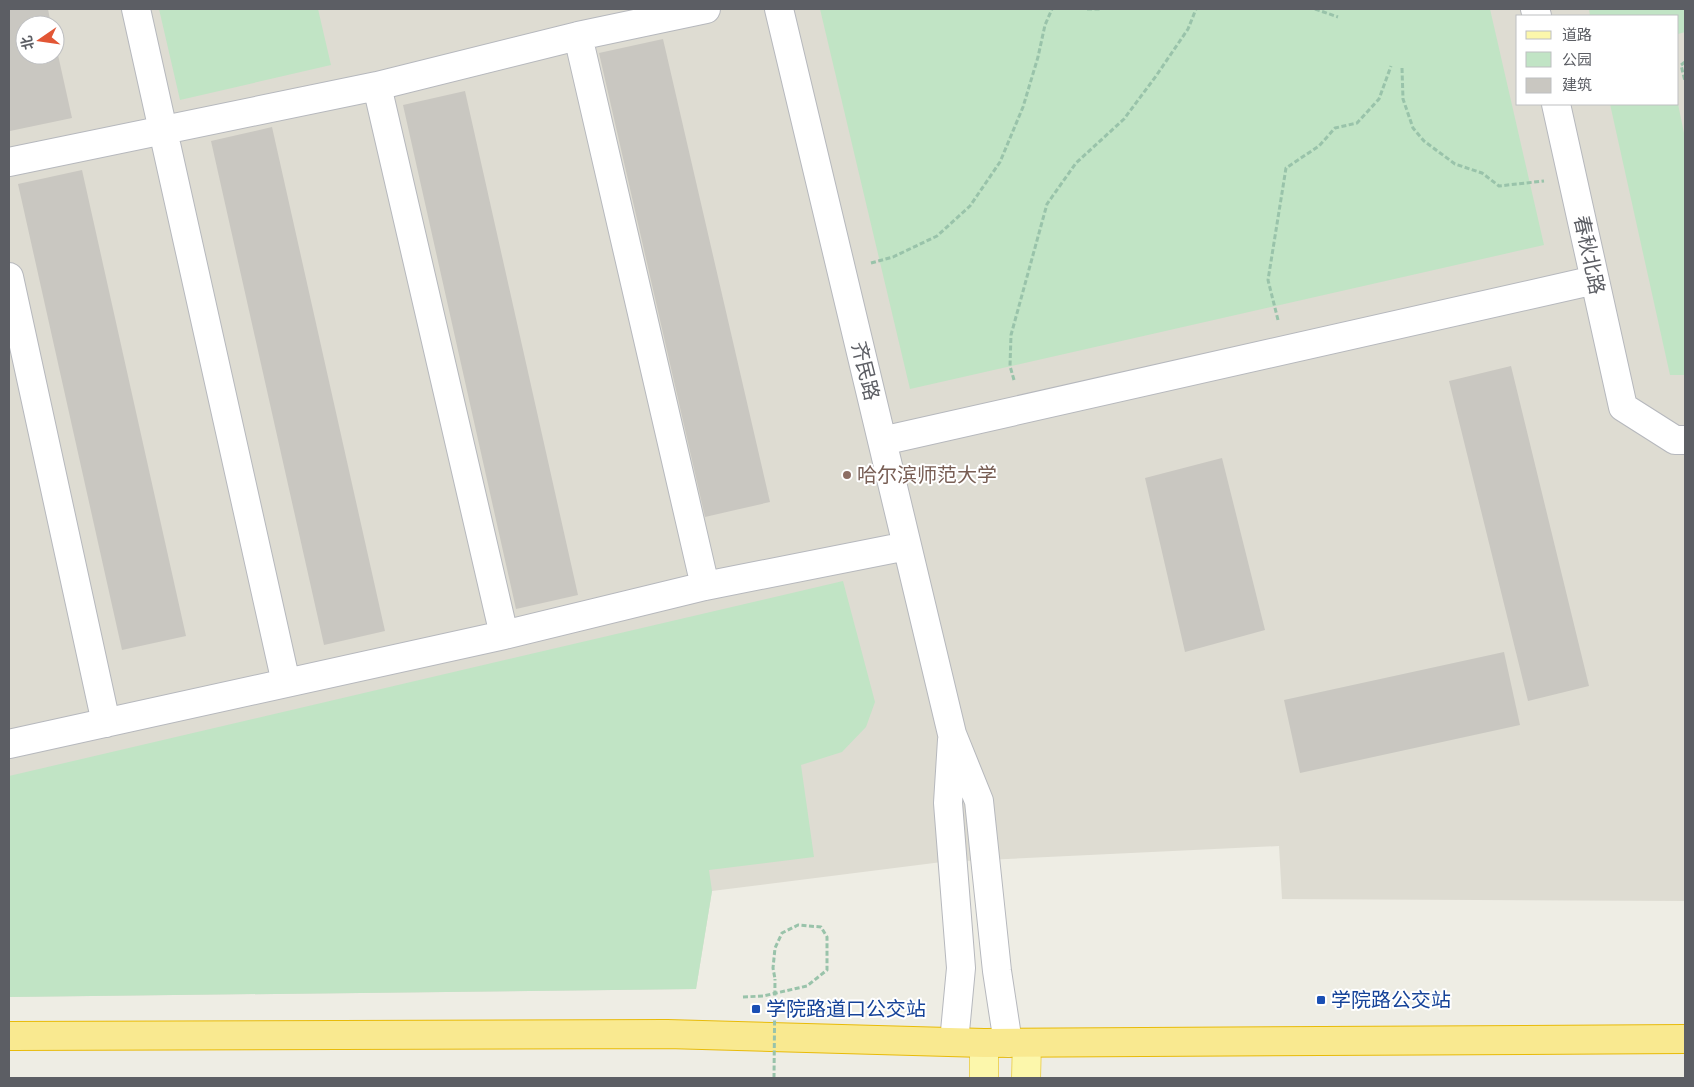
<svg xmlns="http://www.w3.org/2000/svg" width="1694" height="1087" font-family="Jost,'Noto Sans SC',sans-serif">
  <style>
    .education { fill: #dedcd2; fill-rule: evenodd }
    .green { fill: #c1e4c5 }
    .building { fill: #c9c7c1 }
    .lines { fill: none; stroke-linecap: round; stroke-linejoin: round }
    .minor-casing { stroke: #b6b8bd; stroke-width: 30 }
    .major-casing { stroke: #ecd45f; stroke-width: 30 }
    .highway-casing { stroke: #e8bb09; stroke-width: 30 }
    .path { stroke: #99c3aa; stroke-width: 3; stroke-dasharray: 5 2.5; stroke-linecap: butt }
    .minor { stroke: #fff; stroke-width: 28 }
    .major { stroke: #fcf7ab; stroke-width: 28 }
    .highway { stroke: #f9e990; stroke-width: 28 }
    .path-bridge { stroke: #99c3aa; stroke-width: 3; stroke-dasharray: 5 2.5; stroke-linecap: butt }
    .education-dot { fill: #8d6e63; stroke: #fff; stroke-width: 2 }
    .transit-dot { fill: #1a4fb4; stroke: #fff; stroke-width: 2 }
    .labels { text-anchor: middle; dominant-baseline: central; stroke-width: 4; stroke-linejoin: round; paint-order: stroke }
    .street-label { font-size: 20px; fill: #5c5e64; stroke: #fff }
    .education-label { font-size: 20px; fill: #785e54; stroke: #fff; text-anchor: start }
    .transit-label { font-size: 20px; fill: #164399; stroke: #fff; text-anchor: start }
  </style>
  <rect width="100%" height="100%" fill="#eeede4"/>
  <!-- education -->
  <path class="education" d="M9,9h1676v892l-403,-2 -3,-53 -337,16 -230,29 -16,98 -687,8zM1518,16h160v88h-160zM25,25h30v30h-30z"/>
  <!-- green -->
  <path class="green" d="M159,9h159l13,56 -151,35z
    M820,9h670l54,236 -634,144z
    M1589,9h96v23l-7,2v-18h-88z
    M1610,104h68l7,34v237h-15z
    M843,581l32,121 -9,25 -24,25 -41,13 13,92 -105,13 3,21 -16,98 -687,8v-221z"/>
  <!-- building -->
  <path class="building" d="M9,9h39l3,16h-26v30h30l1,-9 16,72 -62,13z
    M663,39l107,463 -65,15 -106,-464z
    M465,91l113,504 -62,14 -113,-504z
    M272,127l113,504 -61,14 -113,-504z
    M82,170l104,466 -64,14 -104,-466z
    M1511,366l78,320 -61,15 -79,-320z
    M1222,458l43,172 -80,22 -40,-174z
    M1504,652l16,73 -220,48 -16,-73z"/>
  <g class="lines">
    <!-- minor casing -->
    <g class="minor-casing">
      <path id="minor" d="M136,9l150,674
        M779,9l173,725 27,67 18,170 11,72
        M1535,9l2,7
        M578,36l127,550
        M377,86l127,549
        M1556,104l67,303 52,33h10
        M9,162l368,-76 201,-50 128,-27
        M9,277l97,446
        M882,441l713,-161
        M952,740l-4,63 13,165 -7,74
        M9,744l495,-109 201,-49 202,-40"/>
    </g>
    <!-- major casing -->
    <g class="major-casing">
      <path id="major" d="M984,1043v35
        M1026,1078l1,-35"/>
    </g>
    <!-- highway casing -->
    <g class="highway-casing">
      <path id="highway" d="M9,1036l658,-2 317,9 701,-4"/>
    </g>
    <!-- path -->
    <path class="path" d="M1087,9h15
      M1315,9l23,8
      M1685,62l-4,3 4,16
      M1402,68l1,31 10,29 11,13 31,23 27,9 17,13 45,-5
      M871,263l22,-6 44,-21 33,-30 30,-44 23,-55 15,-50 7,-32 7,-16
      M1278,320l-10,-40 18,-112 33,-22 16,-18 22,-5 22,-24 12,-33
      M1014,380l-4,-14 1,-31 36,-131 29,-41 48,-44 32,-43 32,-47 8,-20
      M743,997l20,-1 44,-10 20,-16v-33l-6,-10 -23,-2 -16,8 -7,15 -2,20 2,11"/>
    <!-- minor -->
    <use href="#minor" class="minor"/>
    <!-- major -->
    <use href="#major" class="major"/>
    <!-- highway -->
    <use href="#highway" class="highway"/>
    <!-- path-bridge -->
    <path class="path-bridge" d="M774,1078l1,-99"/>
  </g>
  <!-- markers -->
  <circle class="education-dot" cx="847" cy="475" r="5"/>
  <g class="transit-dot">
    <rect x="1316" y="995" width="10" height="10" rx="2.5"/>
    <rect x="751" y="1004" width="10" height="10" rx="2.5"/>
  </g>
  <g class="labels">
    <!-- street labels -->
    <g class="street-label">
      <text transform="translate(1589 255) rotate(78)">春秋北路</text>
      <text transform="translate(865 371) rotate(76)">齐民路</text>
    </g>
    <!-- education labels -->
    <g class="education-label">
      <text x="857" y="475">哈尔滨师范大学</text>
    </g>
    <!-- transit labels -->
    <g class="transit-label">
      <text x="1331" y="1000">学院路公交站</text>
      <text x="766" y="1009">学院路道口公交站</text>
    </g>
  </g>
  <!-- border -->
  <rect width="1694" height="1087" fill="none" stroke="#5c5e64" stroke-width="20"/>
  <!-- legend -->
  <rect x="1516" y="15" width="162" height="90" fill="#ffffff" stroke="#bebfc1"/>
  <rect x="1526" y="31" width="25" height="8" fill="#fcf7ab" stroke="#bebfc1"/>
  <text x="1562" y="40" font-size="15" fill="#5c5e64">道路</text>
  <rect x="1526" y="52" width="25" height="15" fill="#c1e4c5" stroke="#bebfc1"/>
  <text x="1562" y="65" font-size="15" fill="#5c5e64">公园</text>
  <rect x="1526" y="78" width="25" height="15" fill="#c9c7c1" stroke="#bebfc1"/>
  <text x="1562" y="90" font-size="15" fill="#5c5e64">建筑</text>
  <!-- north arrow -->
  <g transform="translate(40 40) rotate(257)"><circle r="24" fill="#ffffff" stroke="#bebfc1"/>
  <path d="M0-4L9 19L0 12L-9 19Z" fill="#e25635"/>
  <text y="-8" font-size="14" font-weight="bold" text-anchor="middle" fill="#5c5e64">北</text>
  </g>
</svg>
